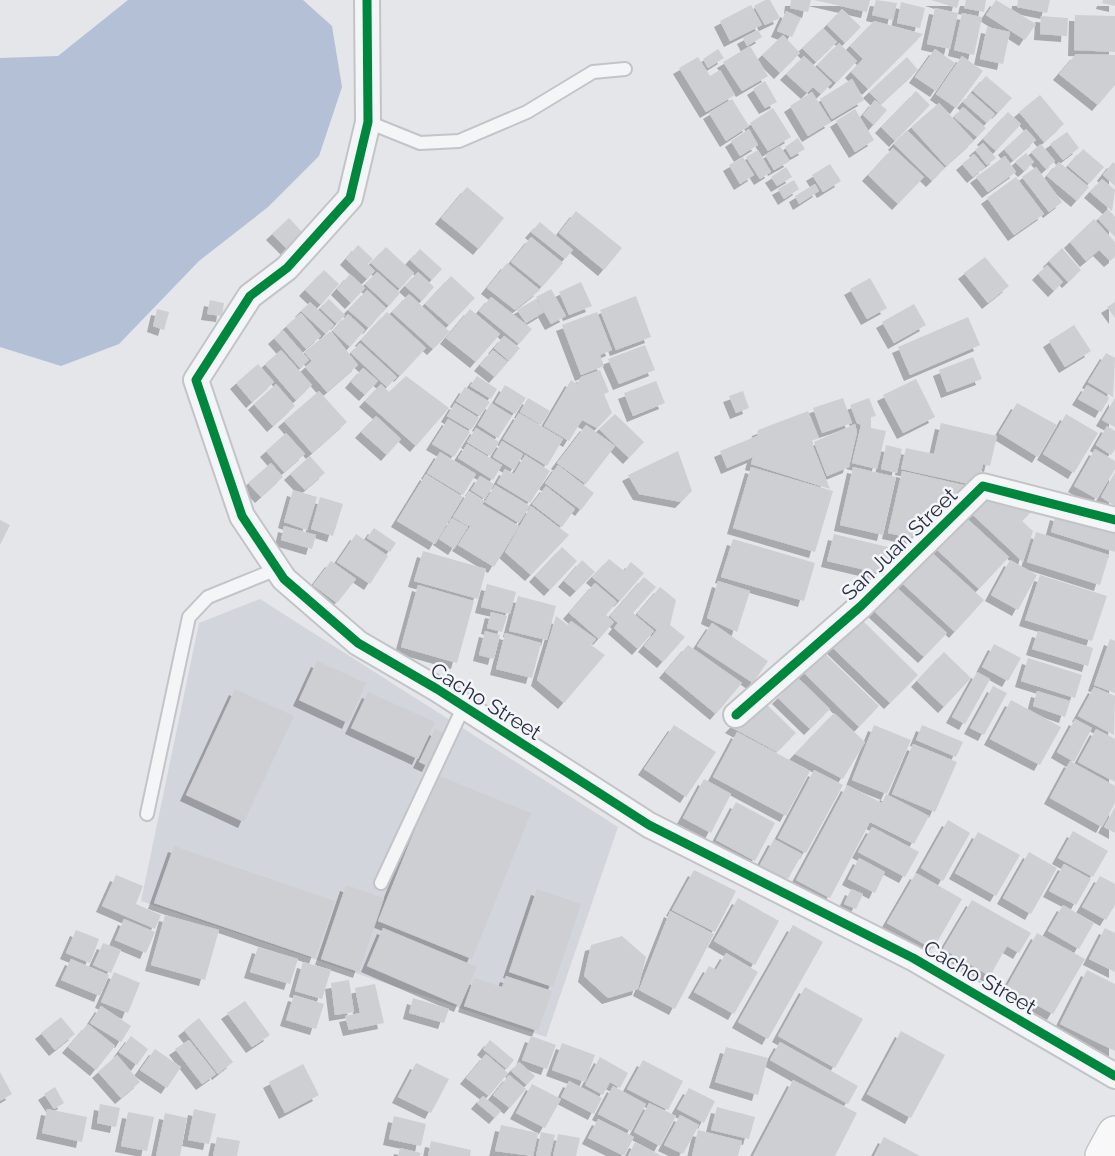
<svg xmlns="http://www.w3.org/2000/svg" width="1115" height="1156" font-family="Raleway,sans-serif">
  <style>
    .built { fill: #d3d5dd }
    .water { fill: #b3c0d6 }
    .building { fill: #cdcfd3; filter: url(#shadow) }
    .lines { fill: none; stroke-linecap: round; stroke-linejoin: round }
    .service-casing { stroke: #c3c4c8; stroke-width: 16 }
    .minor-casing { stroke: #c3c4c8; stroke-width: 28 }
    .secondary-casing { stroke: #c3c4c8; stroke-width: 38 }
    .service { stroke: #f4f5f7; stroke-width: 12 }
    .minor { stroke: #f4f5f7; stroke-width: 24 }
    .secondary { stroke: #f8f8f8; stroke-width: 35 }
    .cycleway-casing { stroke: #f3f5f9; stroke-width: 13 }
    .cycleway { stroke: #00873e; stroke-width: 9 }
    .labels { text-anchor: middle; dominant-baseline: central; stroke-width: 5; stroke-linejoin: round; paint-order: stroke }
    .street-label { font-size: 21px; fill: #2a3145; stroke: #f3f5f9 }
  </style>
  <defs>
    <filter id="shadow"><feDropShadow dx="-6" dy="6" stdDeviation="0" flood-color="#0004"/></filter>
  </defs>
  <rect width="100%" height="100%" fill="#e5e6ea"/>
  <!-- built -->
  <path class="built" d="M260,599l358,228 -72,210 -405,-136 58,-278z"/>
  <!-- water -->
  <path class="water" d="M128,0h175l29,26 10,61 -23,69 -51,51 -69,54 -80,83 -58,22 -61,-19v-289l58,-2z"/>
  <!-- building -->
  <path class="building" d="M765,0h5l10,18 -15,7 -11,-19z
    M791,0h20l-3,12 -18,-4z
    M814,0h56l-3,12z
    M876,0l21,3 -4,17 -21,-5z
    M931,0h28l-2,8z
    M966,0h20l-2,12 -20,-4z
    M996,0l40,24 -11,16 -39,-25z
    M1018,0h32l-3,13 -30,-6z
    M1103,0h12v6l-13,-3z
    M901,2l24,6 -5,20 -23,-5z
    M751,5l11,20 -32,16 -10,-20z
    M935,8l23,5 -8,36 -23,-5z
    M842,9l19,18 -16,16 -18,-18z
    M786,11l15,7 -9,19 -15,-6z
    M962,13l20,4 -8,38 -20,-5z
    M1075,15l40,1v36l-41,-2z
    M1041,16l27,2 -1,18 -27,-2z
    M874,21l49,13 -55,55 -17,-17 12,-13 -13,-13z
    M987,27l23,5 -7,32 -23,-5z
    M823,28l14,14 -21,20 -14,-14z
    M758,30l4,7 -15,9 -4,-8z
    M783,35l17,18 -20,20 -18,-18z
    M839,43l18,18 -21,22 -19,-18z
    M750,46l18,30 -26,15 -19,-29z
    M718,49l6,9 -16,10 -5,-9z
    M935,49l20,14 -19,28 -21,-14z
    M1076,54l39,1v30l-17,20 -39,-31z
    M804,56l28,27 -11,11 -8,-7 -6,6 -21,-19z
    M962,56l21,15 -27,37 -20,-14z
    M698,57l12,19 10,-6 15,25 -29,17 -27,-44z
    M907,57l11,13 -37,34 -12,-12z
    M986,76l26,22 -14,15 -25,-22z
    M852,79l12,21 -32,19 -12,-20z
    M765,81l12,21 -12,6 -12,-19z
    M916,91l14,14 -35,36 -14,-14z
    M812,92l19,30 -23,14 -18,-30z
    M971,93l24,21 -8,9 -24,-21z
    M1040,95l24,29 -20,18 -25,-30z
    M732,99l17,27 -23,15 -17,-28z
    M875,100l12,10 -13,15 -11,-10z
    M939,103l35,38 -28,25 -35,-39z
    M963,107l23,21 -9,9 -23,-20z
    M773,108l18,29 -23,14 -18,-28z
    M855,109l19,31 -19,12 -19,-31z
    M1008,112l13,12 -25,27 -13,-12z
    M749,129l9,16 -18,11 -9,-15z
    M1026,129l10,11 -23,20 -9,-11z
    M907,130l38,38 -13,13 -38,-37z
    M1067,132l12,16 -16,12 -13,-16z
    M798,138l7,11 -14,8 -6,-10z
    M983,143l13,15 -9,7 -12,-15z
    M1041,144l14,17 -9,8 -15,-17z
    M780,146l10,15 -16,9 -9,-15z
    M893,148l31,29 -26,27 -30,-29z
    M1083,149l21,18 -15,17 -21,-18z
    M758,150l13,22 -11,7 -14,-22z
    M1026,153l8,9 -10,9 -9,-9z
    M974,154l11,13 -12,10 -11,-13z
    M1005,156l11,16 -28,20 -12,-15z
    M743,157l11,18 -14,9 -11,-19z
    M1059,162l30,25 -12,14 -30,-25z
    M1113,162l2,2v22l-12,-11z
    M830,164l11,17 -18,11 -11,-17z
    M786,167l6,10 -15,9 -6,-9z
    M1036,167l26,35 -13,10 -27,-35z
    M1016,177l28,37 -30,21 -27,-37z
    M1102,179l13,11 -3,21 -22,-19z
    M794,180l5,9 -15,10 -6,-10z
    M815,184l4,7 -20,13 -4,-8z
    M467,187l37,31 -25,31 -38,-31z
    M1108,209l7,8v20l-17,-18z
    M576,211l46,37 -18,22 -45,-37z
    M289,218l15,16 -16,16 -16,-16z
    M1094,219l21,23v15l-5,4 -11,-11 -13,11 -16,-19z
    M540,222l33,28 -8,9 -34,-27z
    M531,237l32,26 -21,24 -31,-25z
    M358,245l15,14 -5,5 7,7 -8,8 -21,-20z
    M386,247l28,26 -14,16 -29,-26z
    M1062,248l19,22 -13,12 -19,-21z
    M420,249l22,20 -10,11 -22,-20z
    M985,257l24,29 -21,17 -24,-30z
    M507,263l33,27 -25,20 -28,-22z
    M1047,265l16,17 -9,9 -16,-17z
    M324,270l15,14 -18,21 -16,-15z
    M377,272l23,21 -11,13 -24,-22z
    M418,272l16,15 -12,14 -17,-15z
    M350,274l15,14 -14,15 -14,-14z
    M451,276l24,22 -26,27 -24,-21z
    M870,278l17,30 -20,11 -17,-30z
    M581,282l11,24 -23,9 -10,-23z
    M551,289l15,27 -15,8 -15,-27z
    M367,290l19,18 -17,20 -21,-18z
    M409,294l41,38 -17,17 -41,-37z
    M636,296l15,41 -35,13 -16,-40z
    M491,297l41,32 -13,15 -40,-33z
    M329,299l16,16 -8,9 -17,-16z
    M536,299l8,13 -18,11 -9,-13z
    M210,300l14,3 -2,13 -15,-2z
    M310,302l24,23 -8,9 -25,-23z
    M1115,302v16l-8,-11z
    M914,304l12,21 -32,18 -12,-21z
    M157,309l12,3 -5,18 -11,-4z
    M470,309l30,25 -24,28 -30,-24z
    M387,312l39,36 -26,28 -39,-36z
    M597,312l15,38 -12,5 4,11 -23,9 -19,-50z
    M301,313l20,23 -15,13 -20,-23z
    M348,314l17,16 -15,17 -17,-16z
    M968,317l12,28 -70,30 -12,-28z
    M1074,325l17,26 -26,16 -16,-26z
    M283,330l26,30 -9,8 -26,-30z
    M331,331l27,34 -31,27 -22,-25 7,-6 -8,-9z
    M504,336l16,12 -11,13 -15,-13z
    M360,343l37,34 -10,10 -36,-34z
    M645,345l10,25 -36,14 -11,-25z
    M281,350l31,35 -16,15 -31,-36z
    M493,350l15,12 -13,15 -15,-12z
    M1106,353l9,5 -2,39 -25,-15z
    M973,357l9,22 -35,13 -8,-22z
    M258,364l16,18 -22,20 -16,-19z
    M363,368l15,13 -13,14 -14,-13z
    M600,370l9,22 -5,2 8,19 -15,15 -15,-8 -13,21 -25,-15 27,-46 6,4 4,-7z
    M406,376l43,32 -33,38 -51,-45 16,-17 8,8z
    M477,376l20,13 -6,10 -21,-13z
    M916,379l19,38 -32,16 -20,-38z
    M656,381l9,22 -32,13 -9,-23z
    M276,384l19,22 -22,20 -19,-22z
    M505,385l21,13 -11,16 -20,-12z
    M1087,385l22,13 -8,14 -23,-13z
    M465,387l25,15 -10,14 -24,-15z
    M319,391l28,31 -35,31 -28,-32z
    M743,391l6,17 -13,5 -7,-17z
    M528,398l22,13 -9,14 -21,-13z
    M843,398l9,25 -30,10 -9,-25z
    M869,398l7,18 -5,1v11l15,3 -9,38 -25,-6 9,-38 -4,-2 -7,-18z
    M1115,398v29l-13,-7z
    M455,403l24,15 -8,12 -24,-14z
    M491,403l21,13 -14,22 -20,-13z
    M1017,403l40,22 -19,32 -39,-24z
    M808,411l11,27 -8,3 19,48 -79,-25 2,-7 -26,11 -7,-17 37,-15 1,-6z
    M519,413l44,26 -16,27 -44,-27z
    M615,414l29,28 -15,16 -30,-29z
    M1066,414l32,19 -24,40 -31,-19z
    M376,416l25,23 -14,16 -26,-23z
    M448,419l22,13 -16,25 -22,-13z
    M941,423l56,13 -7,30 -7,-2 -5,22 -77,-17 5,-21 28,6z
    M855,424l2,8 -8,35 -22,9 -13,-34z
    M586,425l29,21 -29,38 -29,-21z
    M1107,426l8,5v18l-4,6 -15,-10z
    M476,428l23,14 -9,14 -23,-14z
    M286,433l19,21 -21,18 -18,-21z
    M502,441l21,13 -9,16 -21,-13z
    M467,444l35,21 -9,15 -35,-22z
    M886,445l16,4 -5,24 -16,-4z
    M1095,449l20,12v8l-18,30 -23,-13z
    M678,451l14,40 -11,11 -42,-8 -11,-19z
    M440,452l36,22 -13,21 -36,-22z
    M525,455l25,16 -20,32 -33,-20 8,-14 9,5z
    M310,456l15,17 -20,17 -15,-16z
    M271,463l12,14 -22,20 -13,-14z
    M558,465l36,28 -13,17 -36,-27z
    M751,467l82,24 -18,61 -82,-24z
    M853,467l43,10 -13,58 -43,-10z
    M902,471l66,15 -57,52 -23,-5z
    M1115,472v34l-14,-9z
    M426,474l37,23 -28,47 -38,-23z
    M480,476l14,8 -9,15 -14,-9z
    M495,485l35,21 -11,17 -34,-21z
    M546,486l29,23 -13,18 -30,-23z
    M293,490l24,7 -10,33 -23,-8z
    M469,491l16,10 -3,3 37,22 -25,41 -36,-22 13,-20 -3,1 -15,-9z
    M992,493l46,12 -16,16 11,10 -10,31 -51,-48z
    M320,497l23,7 -10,32 -22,-7z
    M531,506l38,29 -38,40 -26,-23z
    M962,514l47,43 -30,32 -46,-43z
    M1056,514l59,19v19l-64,-20z
    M452,518l16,9 -14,22 -15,-10z
    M0,520l10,5 -10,20z
    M284,526l32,9 -4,14 -31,-9z
    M374,528l22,15 -6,9 -23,-14z
    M1036,532l73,23 -9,30 -73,-23z
    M356,534l32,22 -18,28 -33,-22z
    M834,534l66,16 -22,23 -51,-12z
    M733,539l82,24 -11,38 -83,-24z
    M562,547l15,14 -27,29 -15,-14z
    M423,551l63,18 -8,30 -64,-18z
    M931,552l53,48 -29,32 -53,-49z
    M609,559l15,12 7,-9 13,11 -24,28 -28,-24z
    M582,560l13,12 -19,19 -12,-10z
    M1010,560l27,15 -19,35 -27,-15z
    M331,561l25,18 -19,24 -24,-18z
    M1040,575l67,21 -15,45 -67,-21z
    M644,577l12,10 -23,26 21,18 -16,18 -24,-21 4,-5 -8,-7z
    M718,581l32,10 -13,41 -30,-14z
    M595,583l22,19 -11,13 8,7 -15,17 -30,-26z
    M487,584l29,8 -6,22 -29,-7z
    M418,585l56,16 -17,62 -56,-16z
    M660,587l16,13 -6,25 15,12 -22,25 -19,-16 13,-16 -20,-16z
    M896,587l51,46 -23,24 -50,-46z
    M518,596l38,10 -9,34 -38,-9z
    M491,612l16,4 -5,16 -15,-4z
    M556,616l12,9 3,-4 25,18 -5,6 14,10 -41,48 -27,-23z
    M860,618l58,57 -28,28 -59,-57z
    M712,623l56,38 -15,22 -56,-37z
    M485,631l15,4 -6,24 -15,-4z
    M1038,631l55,17 -5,18 -56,-17z
    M505,633l36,10 -9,35 -36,-9z
    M1110,639l5,2v52l-21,-8z
    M994,644l27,14 -13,23 -26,-14z
    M688,645l54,38 -26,31 -51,-42z
    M820,649l59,57 -20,21 -59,-58z
    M944,652l27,26 -27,29 -27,-26z
    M1028,658l54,17 -7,23 -54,-17z
    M317,661l49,22 -18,40 -49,-23z
    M977,672l13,7 -25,45 -13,-7z
    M798,678l32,31 -20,20 -32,-31z
    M993,686l14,7 -23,42 -14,-7z
    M1094,687l21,9 -1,39 -36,-19z
    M235,689l59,27 -50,106 -58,-27z
    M1037,691l33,10 -5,16 -32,-11z
    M368,692l67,30 -17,37 -67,-31z
    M760,698l36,35 -19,19 -46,-25z
    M1011,700l50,27 -21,38 -50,-26z
    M834,713l31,29 -22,37 -48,-25z
    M1075,719l17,9 -18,34 -17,-10z
    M674,725l42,27 -30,45 -42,-28z
    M874,725l37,15 -24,54 -35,-14z
    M922,725l41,17 -7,15 -40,-17z
    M435,729l9,4 -16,33 -9,-4z
    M1096,729l19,10v43l-37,-20z
    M737,732l73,39 -24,45 -73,-39z
    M913,744l44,18 -22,50 -43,-18z
    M1070,761l45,25v17l-13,24 -52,-29z
    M814,770l29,15 -37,68 -28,-15z
    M437,775l94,38 -59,146 -94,-38z
    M704,779l27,15 -20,39 -28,-15z
    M847,785l35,18 4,-9 43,22 -15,28 -44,-22 -40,76 -34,-18z
    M736,802l39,21 -20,38 -39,-21z
    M1115,807v26l-11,-6z
    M948,820l22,13 -27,48 -22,-13z
    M872,827l47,25 -14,25 -47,-25z
    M1073,831l35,20 -15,26 -35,-19z
    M978,832l42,23 -24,41 -41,-23z
    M774,839l28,15 -14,25 -28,-14z
    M174,846l161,55 -20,57 -161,-55z
    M1029,852l28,16 -26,46 -28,-16z
    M859,858l26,14 -10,21 -27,-14z
    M1064,864l27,15 -15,26 -27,-14z
    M694,870l42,21 -21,41 -43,-22z
    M916,873l46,26 -29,50 -46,-26z
    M116,875l27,11 -7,18 25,11 -6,14 -53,-23z
    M1100,876l15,8v21l-9,15 -24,-13z
    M346,885l38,13 -25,74 -38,-13z
    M537,889l44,15 -28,83 -44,-15z
    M851,889l12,5 -7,15 -12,-5z
    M738,898l41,23 -24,44 -41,-24z
    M972,900l59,33 -12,20 -12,-7 -17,30 -47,-27z
    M1063,905l31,18 -15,26 -31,-18z
    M670,911l44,23 -39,75 -36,-19z
    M165,915l54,15 -14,50 -54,-15z
    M124,919l31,13 -9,21 -31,-13z
    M793,925l30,17 -55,97 -30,-17z
    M383,928l94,39 -17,39 -93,-40z
    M1105,928l10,5v39l-26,-13z
    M76,930l23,9 -9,24 -24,-10z
    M1037,933l48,26 -32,55 -47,-26z
    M622,936l24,21 -8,32 -30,9 -24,-22 7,-31z
    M103,943l18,7 -10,23 -18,-8z
    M258,947l40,12 -8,25 -40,-12z
    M726,953l32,19 -24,42 -40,-22 15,-26 7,4z
    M71,959l38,16 -9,21 -39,-16z
    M303,962l28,8 -9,29 -27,-8z
    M1087,970l28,14v67l-55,-27z
    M114,972l26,11 -12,30 -27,-11z
    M506,976l46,15 -14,40 -74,-25 10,-28 28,9z
    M349,980l5,32 -19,3 -4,-32z
    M375,984l9,39 -35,7 -4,-14 15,-3 -5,-25z
    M805,987l58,32 -28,49 -57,-32z
    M294,995l30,9 -8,25 -30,-9z
    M413,998l36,11 -5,14 -35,-10z
    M245,1001l25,34 -18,12 -25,-34z
    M101,1006l30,20 -10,16 -31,-19z
    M61,1017l14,17 -20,16 -14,-17z
    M199,1018l34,44 -15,12 -34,-44z
    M88,1024l27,22 -19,24 -28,-23z
    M901,1031l44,24 -34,63 -44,-24z
    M131,1036l17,13 -11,16 -18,-13z
    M531,1036l25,9 -9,24 -25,-9z
    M189,1040l27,34 -14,10 -27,-35z
    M490,1040l24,20 -7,9 -24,-20z
    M780,1042l78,44 -10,18 -78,-44z
    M562,1043l33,12 -10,27 -33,-12z
    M726,1047l42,11 -10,37 -43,-13z
    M155,1049l26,18 -14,21 -27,-18z
    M486,1054l22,19 -19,23 -23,-18z
    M117,1055l23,27 -19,16 -23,-26z
    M600,1057l28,16 -8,15 -10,-6 -7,13 -18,-10z
    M643,1060l40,21 -15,29 -41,-21z
    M519,1062l16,14 -8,9 -16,-14z
    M416,1063l33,16 -18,34 -33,-16z
    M303,1064l16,31 -34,18 -16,-31z
    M0,1072l12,22 -12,7z
    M509,1075l17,14 -16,19 -17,-13z
    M793,1080l64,33 -22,43h-82z
    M569,1081l33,17 -8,16 -33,-17z
    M532,1084l29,15 -16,29 -29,-15z
    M613,1086l33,18 -15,27 -33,-17z
    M55,1087l9,16 -10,6 -10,-15z
    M689,1088l26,13 -11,22 -27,-14z
    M483,1096l18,15 -6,7 -18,-15z
    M649,1103l27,13 -16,30 -26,-14z
    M100,1104l20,4 -4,19 -19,-4z
    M717,1107l38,10 -6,22 -38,-9z
    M47,1109l40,8 -5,25 -40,-9z
    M194,1109l22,5 -7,30 -21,-4z
    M128,1112l26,5 -7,34 -26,-5z
    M165,1113l22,5 -7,38h-24z
    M680,1115l19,10 -16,29 -19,-9z
    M394,1116l32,8 -5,22 -32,-7z
    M598,1119l36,18 -10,19 -36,-18z
    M501,1125l37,8 -5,23 -38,-5z
    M698,1130l44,11 -4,15h-46z
    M541,1132l14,3 -5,21h-14z
    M558,1134l22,4 -4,18h-23z
    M217,1137l23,4 -3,15h-24z
    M884,1137l36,19h-46z
    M431,1141l40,9 -1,6h-42z
    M635,1142l27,14h-34z
    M400,1148l21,5 -1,3h-22z"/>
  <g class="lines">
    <!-- service casing -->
    <g class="service-casing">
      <path id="service" d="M368,122l52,21 39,-2 68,-29 66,-40 32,-3
        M147,814l42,-197 19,-20 69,-28
        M381,883l82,-175"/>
    </g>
    <!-- minor casing -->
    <g class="minor-casing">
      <path id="minor" d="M367,0l1,122 -18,76 -63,70 -37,28 -54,84 46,136 42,63 74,64 79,46 212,136 264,133 202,118
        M736,715l125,-109 122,-120 132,34"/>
    </g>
    <!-- secondary casing -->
    <g class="secondary-casing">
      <path id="secondary" d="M1103,1156l12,-22"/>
    </g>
    <!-- service -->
    <use href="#service" class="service"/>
    <!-- minor -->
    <use href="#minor" class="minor"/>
    <!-- secondary -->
    <use href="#secondary" class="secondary"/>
    <!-- cycleway casing -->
    <g class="cycleway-casing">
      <path id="cycleway" d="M367,0l1,122 -18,76 -63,70 -37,28 -54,84 46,136 42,63 74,64 79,46 212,136 264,133 202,118
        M736,715l125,-109 122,-120 132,34"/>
    </g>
    <!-- cycleway -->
    <use href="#cycleway" class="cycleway"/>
  </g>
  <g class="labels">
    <!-- street labels -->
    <g class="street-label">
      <text transform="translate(899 544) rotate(-44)">San Juan Street</text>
      <text transform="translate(486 701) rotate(32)">Cacho Street</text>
      <text transform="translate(980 977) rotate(30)">Cacho Street</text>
    </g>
  </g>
</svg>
